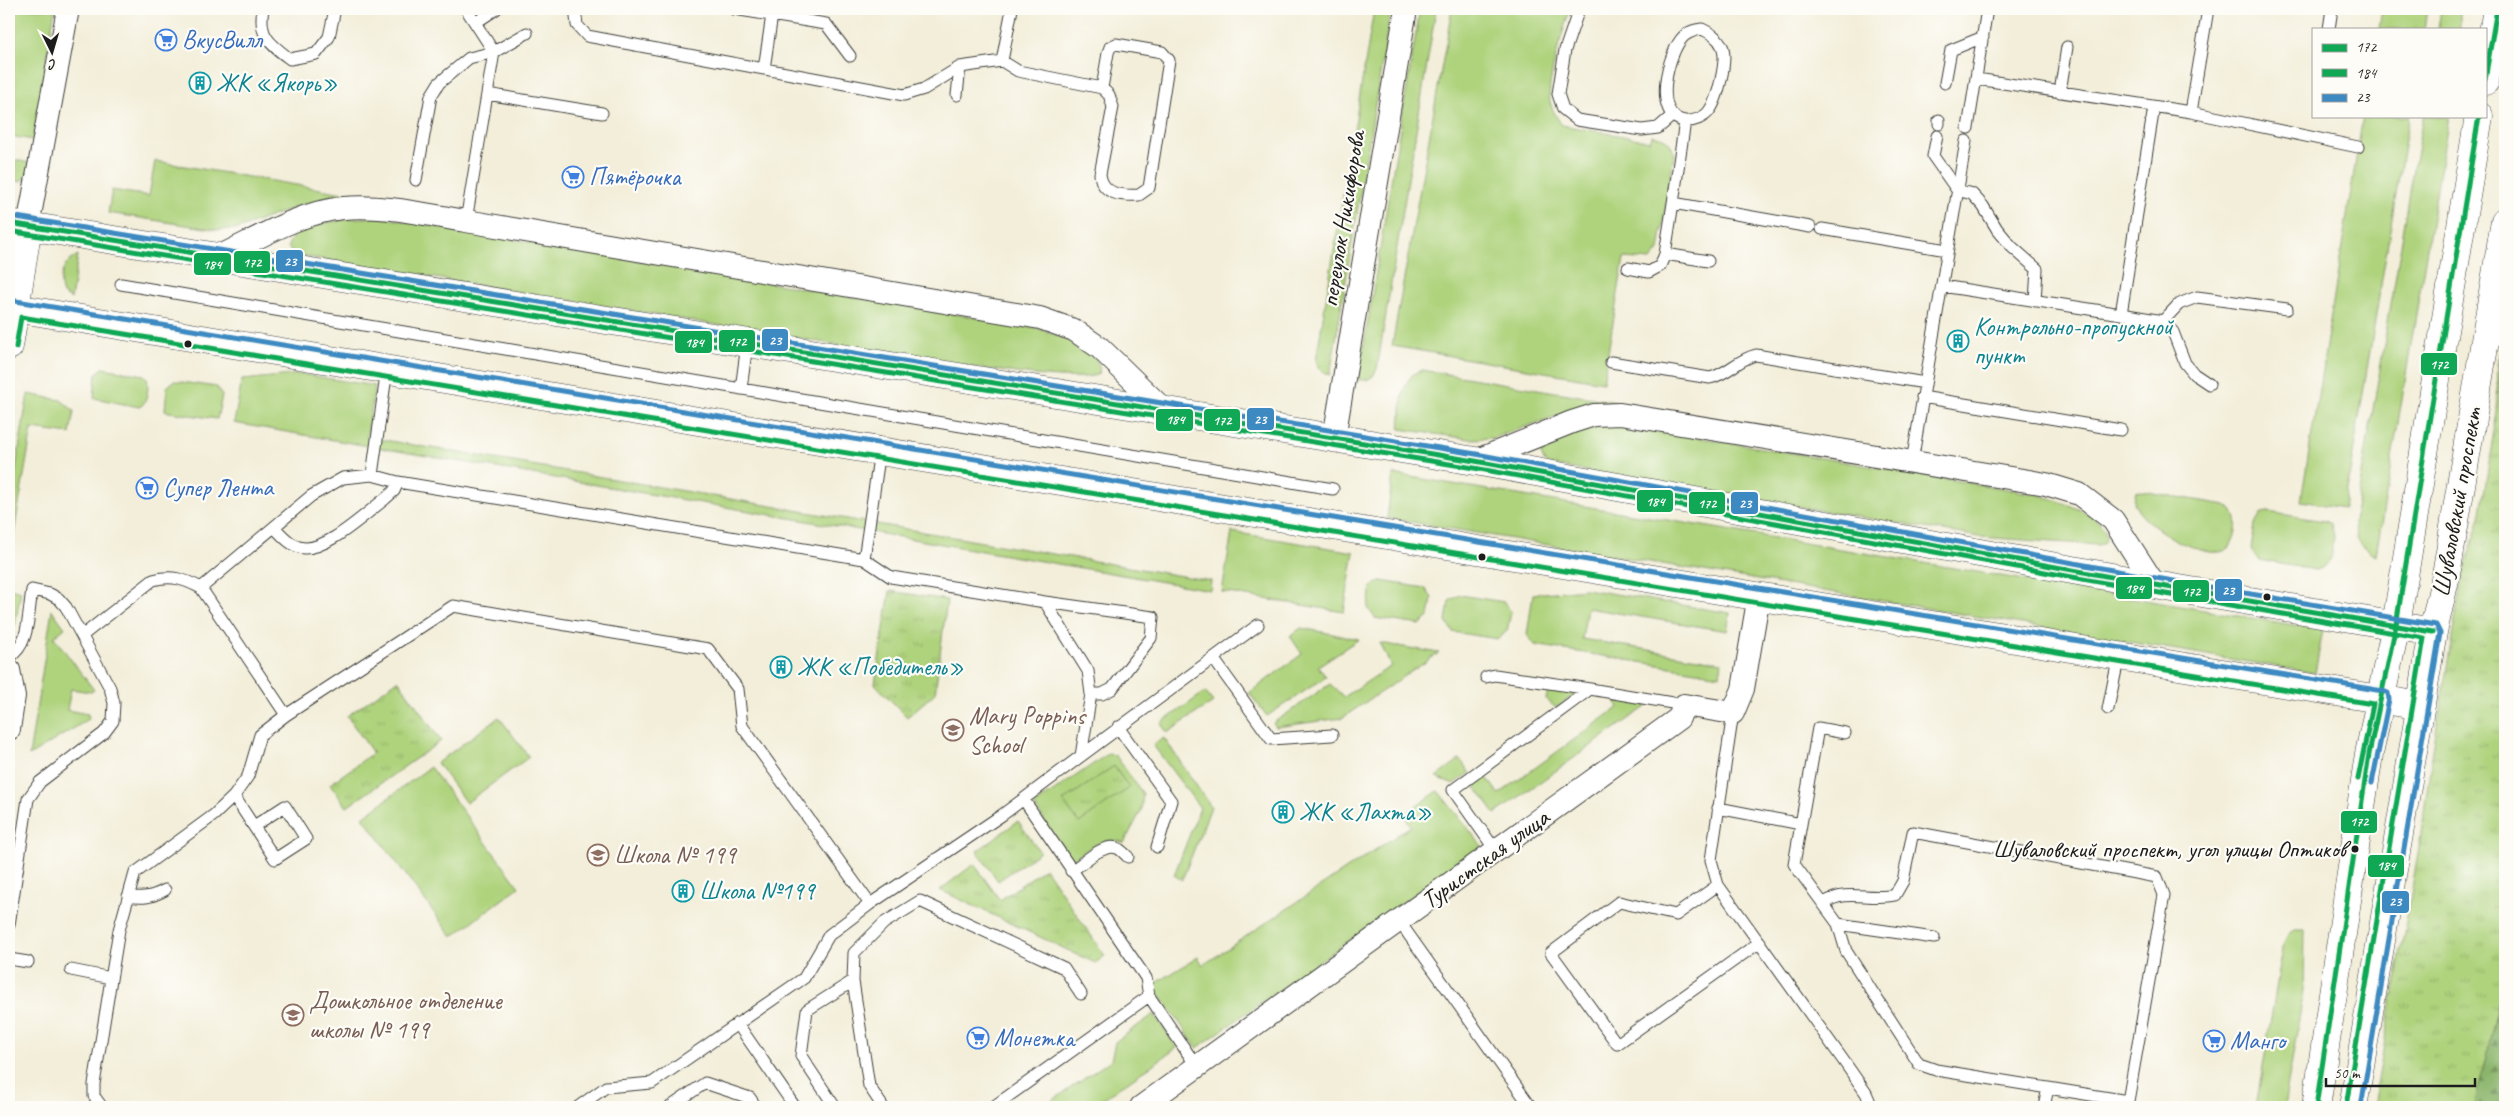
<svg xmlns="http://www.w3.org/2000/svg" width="2514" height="1116" font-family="Caveat,sans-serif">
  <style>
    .green { fill: #afd37d; stroke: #66784c }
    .forest { fill: url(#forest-firs); stroke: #546844 }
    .park { fill: url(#park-tufts); stroke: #66784c }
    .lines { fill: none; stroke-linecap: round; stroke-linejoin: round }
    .service-casing { stroke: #3c3c38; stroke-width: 13 }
    .minor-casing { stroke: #3c3c38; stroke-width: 24 }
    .tertiary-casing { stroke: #3c3c38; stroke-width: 29 }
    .service { stroke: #fff; stroke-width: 11 }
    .minor { stroke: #fff; stroke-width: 22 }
    .tertiary { stroke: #fff; stroke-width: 28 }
    .bus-1-casing { stroke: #fdfcf7; stroke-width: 9 }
    .bus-2-casing { stroke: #fdfcf7; stroke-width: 9 }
    .bus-3-casing { stroke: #fdfcf7; stroke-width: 9 }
    .bus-1 { stroke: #10a855; stroke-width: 5 }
    .bus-2 { stroke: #10a855; stroke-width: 5 }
    .bus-3 { stroke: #3d8ac2; stroke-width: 5 }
    .bus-dot { fill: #1c1c1c; stroke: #fdfcf7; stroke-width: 2 }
    .labels { text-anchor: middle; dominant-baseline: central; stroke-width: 4.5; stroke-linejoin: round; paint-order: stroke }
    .bus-label { font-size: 24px; fill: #1c1c1c; stroke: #fdfcf7; text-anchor: end }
    .shop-label { font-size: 25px; fill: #366cbe; stroke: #fdfcf7; text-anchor: start }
    .culture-label { font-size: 25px; fill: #0d838f; stroke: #fdfcf7; text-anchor: start }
    .street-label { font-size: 25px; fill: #1c1c1c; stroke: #fdfcf7 }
    .education-label { font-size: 25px; fill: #785e54; stroke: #fdfcf7; text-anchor: start }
    .line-badge { stroke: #fdfcf7; stroke-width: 2 }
    .badge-label { font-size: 14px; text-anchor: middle; font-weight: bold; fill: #fff }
  </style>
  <defs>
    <pattern id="forest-firs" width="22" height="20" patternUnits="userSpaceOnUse" patternTransform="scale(1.25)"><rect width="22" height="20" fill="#8bb56c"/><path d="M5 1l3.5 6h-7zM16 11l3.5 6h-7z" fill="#719258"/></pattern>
    <pattern id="park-tufts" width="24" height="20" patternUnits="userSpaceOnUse" patternTransform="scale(1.25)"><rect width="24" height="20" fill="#afd37d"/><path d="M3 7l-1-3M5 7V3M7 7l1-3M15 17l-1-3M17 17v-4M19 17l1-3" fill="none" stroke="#96b56b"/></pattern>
  </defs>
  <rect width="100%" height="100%" fill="#fdfcf7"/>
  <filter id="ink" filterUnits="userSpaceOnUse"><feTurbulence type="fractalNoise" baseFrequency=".02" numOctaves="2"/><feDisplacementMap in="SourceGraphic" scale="10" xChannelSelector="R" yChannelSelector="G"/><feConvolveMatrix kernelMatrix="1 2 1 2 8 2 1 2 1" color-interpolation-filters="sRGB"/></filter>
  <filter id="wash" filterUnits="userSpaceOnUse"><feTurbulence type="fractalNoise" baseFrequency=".0096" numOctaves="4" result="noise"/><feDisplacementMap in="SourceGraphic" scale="20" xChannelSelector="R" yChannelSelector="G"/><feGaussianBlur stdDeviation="1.12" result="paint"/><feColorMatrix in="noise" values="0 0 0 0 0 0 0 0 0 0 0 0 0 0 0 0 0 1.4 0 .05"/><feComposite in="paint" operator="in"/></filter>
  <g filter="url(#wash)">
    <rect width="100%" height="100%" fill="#f3eed9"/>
    <!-- green -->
    <path class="green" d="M12,9h43l-22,131 -24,-4v-110z
      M1374,9h17l-61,366c-9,-3 -12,-6 -14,-15z
      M1420,9h16l-59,360 -4,7 -6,4h-9z
      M1452,9h118c-6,20 -24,72 -20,92 2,9 7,17 12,24l88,16 2,-6c14,3 19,5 22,20l-15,95 -8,10 -27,-2 -21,124 -211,-36z
      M2382,9h45l-3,20h-45z
      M2441,9h19v20h-22z
      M2363,116h46l-65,392 -43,-7z
      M2423,116h26l-73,439c-16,-8 -21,-16 -22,-34z
      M9,159l21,4 -2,10 -7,8h-12z
      M155,161l200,34 -51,9 -66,25 -20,1 -110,-17 4,-23 37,6z
      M380,217l657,111c16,6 69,23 62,46 -22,10 -108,-5 -135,-8l-667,-111 -6,-3 -3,-6 6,-13c29,-12 55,-15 86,-16z
      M78,255l-7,44 -8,-5c-6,-16 0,-31 15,-39z
      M103,368l41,7 3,3c2,9 1,26 -8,29l-45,-9 2,-24z
      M1422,370l194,32 -30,4 -93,32 -23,1 -70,-10c2,-20 -1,-53 22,-59z
      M301,374l74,12 -8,51 844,144 -1,9 -976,-167 8,-43z
      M174,381l43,6 5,9 -5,23 -48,-7 -4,-2 2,-23z
      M28,394l33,6 13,11 -4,23 -38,-5 -23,133v-53z
      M1618,424l418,70c18,5 79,23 69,48l-7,3 -119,-8 -429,-72 -5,-3 -4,-7 2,-8c25,-13 47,-19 75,-23z
      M1393,474l930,156 -8,43 -928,-155z
      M2141,491l85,14c15,9 12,29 3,43 -19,17 -84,-21 -93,-41 -3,-5 -2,-9 0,-15z
      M2268,512l56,9 7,3 3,12 -3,23 -9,9 -7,2 -56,-10 -8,-11 4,-25 7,-11z
      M1232,532l122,20 -10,60 -122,-20z
      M1381,581l44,7 7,10 -3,19 -9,8 -45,-7 -7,-10 3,-21z
      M9,588l12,3 -6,34 -2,3h-4z
      M1585,589l145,24 -3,18 -140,-23 -5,31 140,23 -2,13 -185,-30 -8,-10 6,-41z
      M1460,595l44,7 7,10 -4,19 -9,8 -45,-7 -7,-10 3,-21z
      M52,610l13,18 -11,9 40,53 -3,2 -20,-3 -4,21 21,4 1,5 -60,37z
      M1301,628l58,11 -41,27 8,11 -59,39 -18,-23 53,-39 -12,-18z
      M1380,643l59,10 -97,65 -66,9 -3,-4 57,-39 14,13 47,-31z
      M1549,688l29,4 -22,16 -10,-9z
      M1205,692l8,10 -46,31 -6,-10z
      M1612,696l26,8h12l-155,110 -23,-32 12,-8 15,20 120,-87z
      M499,717l30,40 -63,46 -29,-40z
      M1164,738l47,69 -29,73 -8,-5 26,-67 -47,-63z
      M1109,753l7,3 27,38 -2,17 -17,32c-19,-9 -37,7 -53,17l-37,-55z
      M1460,759l10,14 -16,11 -18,-7z
      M430,767l89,120 -67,50 -89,-120z
      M1438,791l44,55 -285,202 -44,-63 45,-28 5,8 208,-139 -7,-11z
      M2294,930h11l-1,60 -20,117h-28l28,-165 4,-8z
      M1154,1014l23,34 -86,59h-48l68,-47 4,-18z"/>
    <!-- forest -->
    <path class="forest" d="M2505,975v132h-31z"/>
    <!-- park -->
    <path class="park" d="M2505,319v656l-31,132h-101l45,-253 13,-92 31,-184 19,-65 16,-102 1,-48z
      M890,591l57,9 -12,93 -28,24 -32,-33z
      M398,680l43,61 -94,66 -17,-23 43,-31 -26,-37z
      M1114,766l15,22 -50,35 -16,-22z
      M1018,821l22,31 -42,29 -21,-30z
      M974,864l26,36 45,-32 60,88 -10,7 -155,-73z"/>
  </g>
  <g filter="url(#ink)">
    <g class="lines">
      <!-- service casing -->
      <g class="service-casing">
        <path id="service" d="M263,9c-5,27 7,35 27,50l26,-5 13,-17 6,-28
          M575,9l2,16 10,11 317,59 20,-6 36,-22 42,-6 16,10 84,17 7,7 4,12 -13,67c2,21 22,22 39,21l10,-7 20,-128 -7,-8 -46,-8 -6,3 -2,6 -6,35
          M734,9l92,15 24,32
          M1579,9l-14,41 -7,44 5,15 14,11 65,10 16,-2 15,-13
          M475,23l21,-14
          M1702,29c8,4 16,8 20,17 6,12 -4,54 -13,65 -4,6 -16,11 -24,10 -34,-4 -17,-70 -1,-85 6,-5 11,-6 18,-7z
          M2329,29l3,-20
          M1002,61l10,-52
          M764,69l8,-54
          M1977,79l214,33 17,-103
          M1945,83l6,-33 32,-13
          M2060,92l7,-45
          M487,94l115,19
          M957,95l3,-28
          M2191,112l167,35
          M1939,124v-4
          M1968,128l19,-119
          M1937,136l-4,20 24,34 15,4 11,12 14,23 15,18 25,22 -2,32
          M416,180l15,-84 8,-13 30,-25 25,-6 33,-19
          M1673,203l12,-82
          M466,221l28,-169 -28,-43
          M1822,229l125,21
          M1665,254l43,7
          M1628,268l21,4 11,-6 5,-12 8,-51 137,24
          M121,284l1212,205
          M1942,286l179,28 33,-207
          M2121,314l42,7 10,11 12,31 9,11 15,10
          M2163,321l16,-17 18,-7 90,12
          M1611,362l99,16c18,-4 28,-19 46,-23l169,28
          M741,389l6,-45
          M1922,397l199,33
          M1912,462l54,-321
          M372,475l15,-106
          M274,527c7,7 15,17 25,20 24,8 67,-34 86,-48l9,-8 4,-9
          M864,559l16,-108
          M201,588l110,-92 32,-18 29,-3 26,7 466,77 27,18 154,25 43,69 3,23 -10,62 -79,59 -132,89 -41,31 -25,43 -152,105 -46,4 -28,20
          M1045,602l108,15 -2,21 -39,51 -10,5h-11
          M83,635l70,-55c19,-5 31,-1 48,8l85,127 -26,20 -12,41 -14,20 -20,19 -79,58 -16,57 -25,154v12l8,11
          M9,657c21,-11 19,-45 23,-67l18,4 9,5 7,8 44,81 4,15 -1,18 -9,12 -64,49 -12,17 -19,126
          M1213,658l58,81 61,-4
          M1486,677l9,-2 95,14
          M2108,709l11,-54
          M1733,713l-22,147 7,25 125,175 23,33 6,14
          M286,715l167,-109 255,43 30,40 4,37 128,178
          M1118,727l53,74 -14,46
          M1845,733l-27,-5 -24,136 44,60 8,27 73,113 17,6 112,18 -4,19
          M1081,756l177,-131
          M234,796l41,63 31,-20 -21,-33 -31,20
          M1024,800l122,178 3,18 48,71
          M1718,808l83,16
          M1496,851l-43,-61 137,-101 94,16
          M1071,871c12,-7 33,-30 48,-22 3,2 7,6 9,8
          M1718,885l-42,30 -57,-13 -68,51 66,91 143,-102
          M128,896c15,3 24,1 37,-6
          M1824,903c24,-15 44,-2 71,-8l8,-14 10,-49 244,45 7,18 -37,212
          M1399,921l132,186
          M1838,924l96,14
          M9,959l19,3
          M71,970l40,8
          M853,981l16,105 14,21
          M737,1023l58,84
          M2048,1088l80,13
          M670,1107l35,-24 45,15 6,9
          M835,1107l-34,-51 6,-46 46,-29 1,-28 30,-30 36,-22 144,67 17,26
          M993,1107l156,-111"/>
      </g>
      <!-- minor casing -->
      <g class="minor-casing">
        <path id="minor" d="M28,226l40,-217
          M218,257c39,-18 82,-45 125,-49 41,-4 83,7 123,13l574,97 34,12 26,18 65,63
          M1334,438l72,-429
          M1475,461l97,-39 22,-7 26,-1 426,70 33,10 34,26 42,65
          M9,670l5,26 -5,33
          M1141,1107l527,-381 11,-8 5,-13 49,8 10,-24 16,-94"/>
      </g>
      <!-- tertiary casing -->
      <g class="tertiary-casing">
        <path id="tertiary" d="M2485,81l12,-72
          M9,223l1466,238 680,124 278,47
          M9,307l2412,399
          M9,346l19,-120
          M2316,1107l53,-353 27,-129 83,-509
          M2353,1107l80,-475 13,-57 59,-354"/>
      </g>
      <!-- service -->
      <use href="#service" class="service"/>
      <!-- minor -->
      <use href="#minor" class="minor"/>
      <!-- tertiary -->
      <use href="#tertiary" class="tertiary"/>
      <!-- bus-1 casing -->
      <g class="bus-1-casing">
        <path id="bus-1" d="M2485,79l12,-70
          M9,223l1466,238 680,124 278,47
          M2316,1107l53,-353 27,-129 83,-509"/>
      </g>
      <!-- bus-2 casing -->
      <g class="bus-2-casing">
        <path id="bus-2" d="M9,231l1465,237 680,124 270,46 -78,468
          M16,347l5,-30 2352,387 -15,75"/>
      </g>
      <!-- bus-3 casing -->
      <g class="bus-3-casing">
        <path id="bus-3" d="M10,216l1466,238 680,124 280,47 4,8 -79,474
          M10,300l2373,391 5,2 1,6 -17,84"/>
      </g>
      <!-- bus-1 -->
      <use href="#bus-1" class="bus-1"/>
      <!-- bus-2 -->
      <use href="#bus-2" class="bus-2"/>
      <!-- bus-3 -->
      <use href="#bus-3" class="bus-3"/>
    </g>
  </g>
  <!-- icons -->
  <defs>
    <g id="supermarket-ring" transform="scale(1.125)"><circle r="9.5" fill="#fdfcf7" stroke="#3f7fe0" stroke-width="1.5"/><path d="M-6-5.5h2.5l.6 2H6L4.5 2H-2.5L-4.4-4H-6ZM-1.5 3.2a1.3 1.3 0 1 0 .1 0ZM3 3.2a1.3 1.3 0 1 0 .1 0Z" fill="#3f7fe0"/></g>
    <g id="building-ring" transform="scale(1.125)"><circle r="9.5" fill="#fdfcf7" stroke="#0f9aa8" stroke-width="1.5"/><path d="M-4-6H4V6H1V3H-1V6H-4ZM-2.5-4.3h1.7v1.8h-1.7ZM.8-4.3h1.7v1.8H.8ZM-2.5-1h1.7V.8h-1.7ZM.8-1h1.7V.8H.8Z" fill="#0f9aa8"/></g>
    <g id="school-ring" transform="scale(1.125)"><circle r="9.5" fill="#fdfcf7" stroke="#8d6e63" stroke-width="1.5"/><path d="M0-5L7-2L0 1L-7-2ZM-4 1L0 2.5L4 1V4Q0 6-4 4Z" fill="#8d6e63"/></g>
  </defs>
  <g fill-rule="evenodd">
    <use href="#supermarket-ring" x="166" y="40"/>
    <use href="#building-ring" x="200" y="83"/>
    <use href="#supermarket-ring" x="573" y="177"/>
    <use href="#building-ring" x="1958" y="341"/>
    <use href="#supermarket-ring" x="147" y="488"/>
    <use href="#building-ring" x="781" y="667"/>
    <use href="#school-ring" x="953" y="730"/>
    <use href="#building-ring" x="1283" y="812"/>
    <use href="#school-ring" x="598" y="855"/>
    <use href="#building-ring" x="683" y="891"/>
    <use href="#school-ring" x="293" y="1015"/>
    <use href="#supermarket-ring" x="978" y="1038"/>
    <use href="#supermarket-ring" x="2214" y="1041"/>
  </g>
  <!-- markers -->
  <g class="bus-dot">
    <circle cx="188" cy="344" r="4.5"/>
    <circle cx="1482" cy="557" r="4.5"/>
    <circle cx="2267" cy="597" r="4.5"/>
    <circle cx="2355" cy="849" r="4.5"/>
  </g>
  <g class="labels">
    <!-- bus labels -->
    <g class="bus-label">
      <text x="2346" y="849">Шуваловский проспект, угол улицы Оптиков</text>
    </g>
    <!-- shop labels -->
    <g class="shop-label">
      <text x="182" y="40">ВкусВилл</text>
      <text x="589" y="177">Пятёрочка</text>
      <text x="163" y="488">Супер Лента</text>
      <text x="994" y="1038">Монетка</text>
      <text x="2230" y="1041">Манго</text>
    </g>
    <!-- culture labels -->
    <g class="culture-label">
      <text x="216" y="83">ЖК «Якорь»</text>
      <text x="1974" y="327">Контрольно-пропускной<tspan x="1974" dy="29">пункт</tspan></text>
      <text x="797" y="667">ЖК «Победитель»</text>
      <text x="1299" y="812">ЖК «Лахта»</text>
      <text x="699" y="891">Школа №199</text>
    </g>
    <!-- street labels -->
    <g class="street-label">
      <text transform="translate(1343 219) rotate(-81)">переулок Никифорова</text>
      <text transform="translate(2457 502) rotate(-80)">Шуваловский проспект</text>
      <text transform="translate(1485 859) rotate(-36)">Туристская улица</text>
    </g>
    <!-- education labels -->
    <g class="education-label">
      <text x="969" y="716">Mary Poppins<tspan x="969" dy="29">School</tspan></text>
      <text x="614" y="855">Школа № 199</text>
      <text x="309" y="1001">Дошкольное отделение<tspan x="309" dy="29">школы № 199</tspan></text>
    </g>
  </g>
  <g class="line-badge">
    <rect x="275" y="249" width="29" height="24" rx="5" fill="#3d8ac2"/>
    <rect x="233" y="250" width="38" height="24" rx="5" fill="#10a855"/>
    <rect x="193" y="252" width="39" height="24" rx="5" fill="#10a855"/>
    <rect x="761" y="328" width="28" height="24" rx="5" fill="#3d8ac2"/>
    <rect x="718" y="329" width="38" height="24" rx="5" fill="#10a855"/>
    <rect x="674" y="330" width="39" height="24" rx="5" fill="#10a855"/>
    <rect x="2420" y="352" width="38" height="24" rx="5" fill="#10a855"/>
    <rect x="1246" y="407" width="29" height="24" rx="5" fill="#3d8ac2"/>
    <rect x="1155" y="408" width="39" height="24" rx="5" fill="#10a855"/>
    <rect x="1203" y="408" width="38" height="24" rx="5" fill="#10a855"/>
    <rect x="1636" y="489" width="38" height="24" rx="5" fill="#10a855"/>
    <rect x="1730" y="491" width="29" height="24" rx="5" fill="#3d8ac2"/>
    <rect x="1688" y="491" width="38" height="24" rx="5" fill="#10a855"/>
    <rect x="2115" y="576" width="38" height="24" rx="5" fill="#10a855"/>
    <rect x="2214" y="578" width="29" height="24" rx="5" fill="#3d8ac2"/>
    <rect x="2172" y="579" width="38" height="24" rx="5" fill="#10a855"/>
    <rect x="2340" y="810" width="38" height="24" rx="5" fill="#10a855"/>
    <rect x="2367" y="854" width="38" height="24" rx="5" fill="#10a855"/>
    <rect x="2381" y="890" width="29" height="24" rx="5" fill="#3d8ac2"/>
  </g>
  <g class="badge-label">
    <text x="290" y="266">23</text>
    <text x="252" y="267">172</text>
    <text x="212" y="269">184</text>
    <text x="775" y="345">23</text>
    <text x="737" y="346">172</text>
    <text x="694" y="347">184</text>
    <text x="2439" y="369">172</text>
    <text x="1260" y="424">23</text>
    <text x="1175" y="424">184</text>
    <text x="1222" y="425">172</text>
    <text x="1655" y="506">184</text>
    <text x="1745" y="508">23</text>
    <text x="1707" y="508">172</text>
    <text x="2134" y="593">184</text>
    <text x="2228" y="595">23</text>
    <text x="2191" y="596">172</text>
    <text x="2359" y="826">172</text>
    <text x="2386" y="870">184</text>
    <text x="2395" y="906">23</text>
  </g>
  <!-- margin -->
  <rect width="2514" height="1116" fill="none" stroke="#fdfcf7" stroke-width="30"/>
  <!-- legend -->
  <rect x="2312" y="28" width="175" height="90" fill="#fdfcf7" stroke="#a3a29f"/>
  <rect x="2322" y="44" width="25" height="8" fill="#10a855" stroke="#a3a29f"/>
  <text x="2356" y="52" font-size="15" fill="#1c1c1c">172</text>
  <rect x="2322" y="69" width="25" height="8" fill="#10a855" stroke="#a3a29f"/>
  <text x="2356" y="78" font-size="15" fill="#1c1c1c">184</text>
  <rect x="2322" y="94" width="25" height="8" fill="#3d8ac2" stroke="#a3a29f"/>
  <text x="2356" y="102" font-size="15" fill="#1c1c1c">23</text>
  <!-- north arrow -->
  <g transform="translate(52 52) rotate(175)" stroke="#fdfcf7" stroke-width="4" paint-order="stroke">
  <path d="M0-4L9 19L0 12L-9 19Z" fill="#1c1c1c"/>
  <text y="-8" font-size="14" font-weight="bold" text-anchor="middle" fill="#1c1c1c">С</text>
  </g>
  <!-- scale -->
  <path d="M2326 1078v8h149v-8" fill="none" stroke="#1c1c1c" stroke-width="2.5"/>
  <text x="2334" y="1078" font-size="15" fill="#1c1c1c" stroke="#fdfcf7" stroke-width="4" paint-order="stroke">50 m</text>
</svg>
